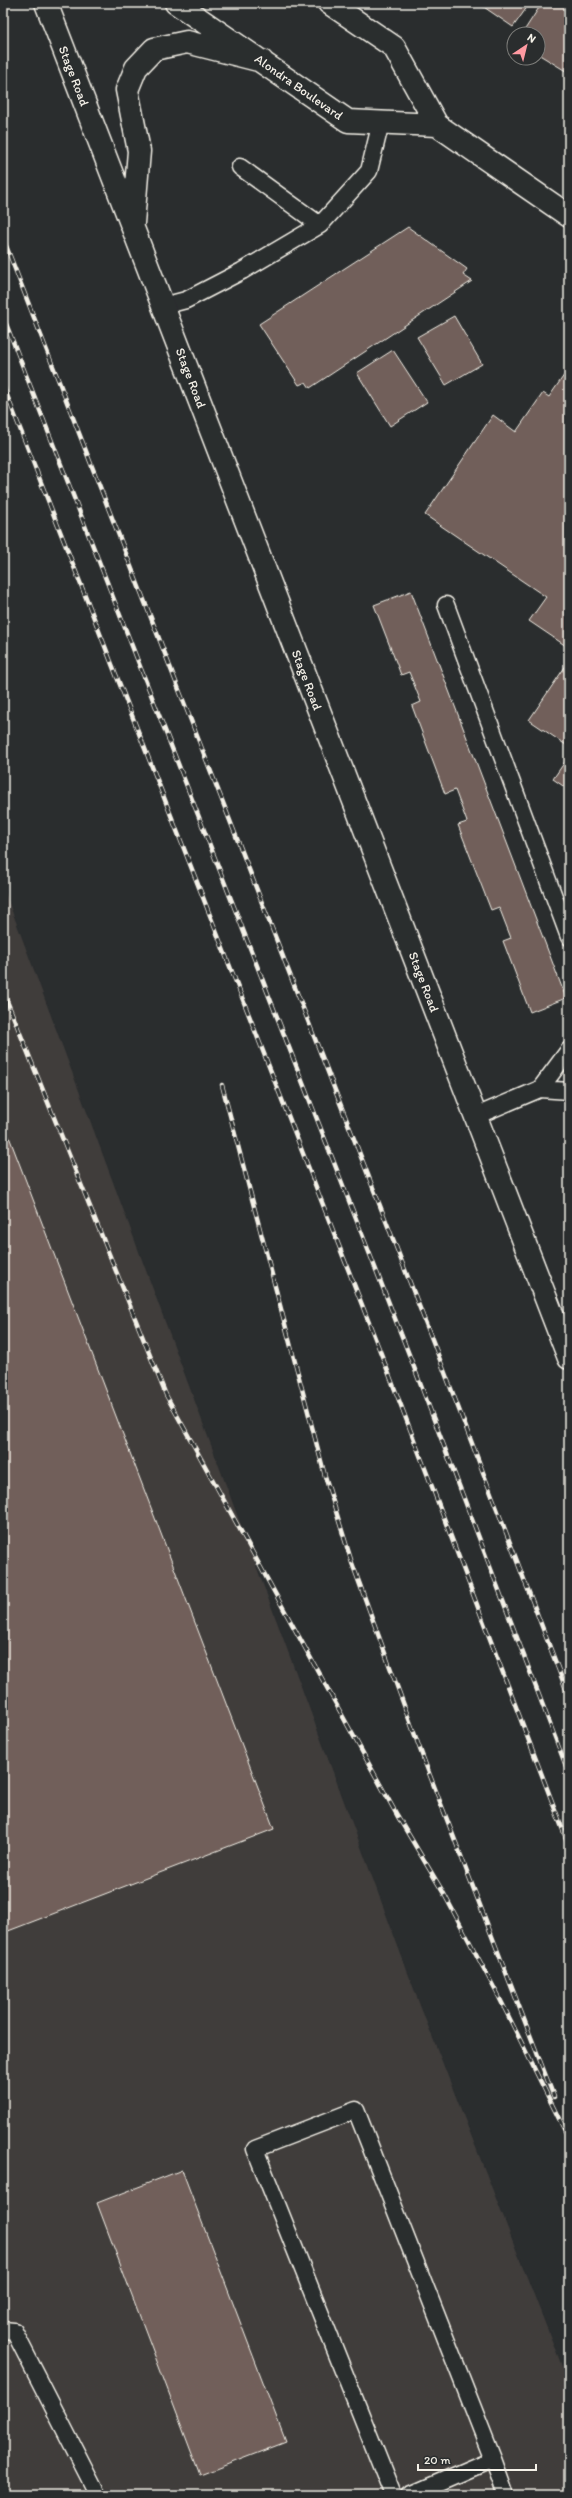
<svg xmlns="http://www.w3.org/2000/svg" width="572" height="2498" font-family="Itim,sans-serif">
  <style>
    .built { fill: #3f3c3b }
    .building { fill: #715f5a; stroke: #f4f1e8 }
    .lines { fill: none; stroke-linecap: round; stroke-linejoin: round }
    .service-casing { stroke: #f4f1e8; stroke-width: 19 }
    .secondary-casing { stroke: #f4f1e8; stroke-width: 25 }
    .service { stroke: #2a2d2e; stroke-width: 16 }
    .secondary { stroke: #2a2d2e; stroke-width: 22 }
    .rail-casing { stroke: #f4f1e8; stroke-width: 4.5 }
    .rail { stroke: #2a2d2e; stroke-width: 3; stroke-dasharray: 9; stroke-linecap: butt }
    .labels { text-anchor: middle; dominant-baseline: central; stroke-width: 3; stroke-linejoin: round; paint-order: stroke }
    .street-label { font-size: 13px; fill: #f4f1e8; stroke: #2a2d2e }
  </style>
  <rect width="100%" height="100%" fill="#2a2d2e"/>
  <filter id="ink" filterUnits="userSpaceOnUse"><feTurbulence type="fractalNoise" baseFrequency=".025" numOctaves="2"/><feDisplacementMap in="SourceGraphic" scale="8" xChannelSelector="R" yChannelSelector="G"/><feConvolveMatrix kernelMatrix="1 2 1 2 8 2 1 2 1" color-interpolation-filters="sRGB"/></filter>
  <g filter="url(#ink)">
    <!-- built -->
    <path class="built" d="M3,887l418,1121 148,376v111h-566z"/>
    <!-- building -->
    <path class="building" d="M478,3h52l-17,24z
      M542,3h27v70l-31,-19v-20h-16z
      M408,227l59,42 -4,6 9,6 -162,107 -4,-6 -7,3 -40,-61z
      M454,316l28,48 -36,21 -29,-48z
      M393,350l34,52 -37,24 -33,-53z
      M567,371l2,1v276l-40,-27 17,-24 -121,-82 68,-100 23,17 27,-39 6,4z
      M411,591l155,407 -36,14 -27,-71 8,-3 -12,-31 -8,3 -33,-85 9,-3 -12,-32 -10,4 -33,-88 9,-4 -12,-30 -8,3 -27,-70z
      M569,661v86l-40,-27z
      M569,756v34l-16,-11z
      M3,1121l271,708 -271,104z
      M182,2170l104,272 -86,33 -103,-272z"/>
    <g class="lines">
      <!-- service casing -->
      <g class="service-casing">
        <path id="service" d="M240,167l80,58
          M163,306l23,-6 56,-29 78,-46 49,-54 12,-49
          M446,605l123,332
          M540,1089l29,2
          M476,1116l64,-27 29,-39
          M3,2330l11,1 84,164
          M493,2459l13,36
          M393,2495l-138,-346 101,-39 137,349 -83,36"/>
      </g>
      <!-- secondary casing -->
      <g class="secondary-casing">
        <path id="secondary" d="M46,3l523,1355
          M176,3l172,118 89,4
          M329,3l65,44 43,78 132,91
          M133,223l6,-72 -12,-61 9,-22 18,-19 33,-7 75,19"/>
      </g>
      <!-- service -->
      <use href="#service" class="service"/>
      <!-- secondary -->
      <use href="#secondary" class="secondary"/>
      <!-- rail casing -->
      <g class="rail-casing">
        <path id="rail" d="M3,238l434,1114 132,345
          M3,316l409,1046 157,412
          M3,385l386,989 180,472
          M3,991l163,404 231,420 46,77 56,105 70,142
          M222,1085l103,391 27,87 72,197 130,337"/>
      </g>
      <!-- rail -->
      <use href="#rail" class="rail"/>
    </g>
  </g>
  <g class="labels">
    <!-- street labels -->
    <g class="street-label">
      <text transform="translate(74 76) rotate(69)">Stage Road</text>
      <text transform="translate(299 87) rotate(35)">Alondra Boulevard</text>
      <text transform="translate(191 378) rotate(69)">Stage Road</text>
      <text transform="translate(307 680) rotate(69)">Stage Road</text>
      <text transform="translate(424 982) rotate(69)">Stage Road</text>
    </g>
  </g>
  <!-- margin -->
  <rect width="572" height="2498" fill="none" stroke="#2a2d2e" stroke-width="16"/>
  <rect x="8" y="8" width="556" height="2482" fill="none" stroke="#f4f1e8" stroke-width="1.5" filter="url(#ink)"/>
  <!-- north arrow -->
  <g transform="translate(526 46) rotate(35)"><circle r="19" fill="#2a2d2e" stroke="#7b7b78"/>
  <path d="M0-3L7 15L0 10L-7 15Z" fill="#ff9aa2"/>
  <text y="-6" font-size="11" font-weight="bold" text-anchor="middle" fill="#f4f1e8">N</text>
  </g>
  <!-- scale -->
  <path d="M418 2464v6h118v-6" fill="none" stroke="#f4f1e8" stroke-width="2"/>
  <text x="424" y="2464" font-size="12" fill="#f4f1e8" stroke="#2a2d2e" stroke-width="3" paint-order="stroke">20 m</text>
</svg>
